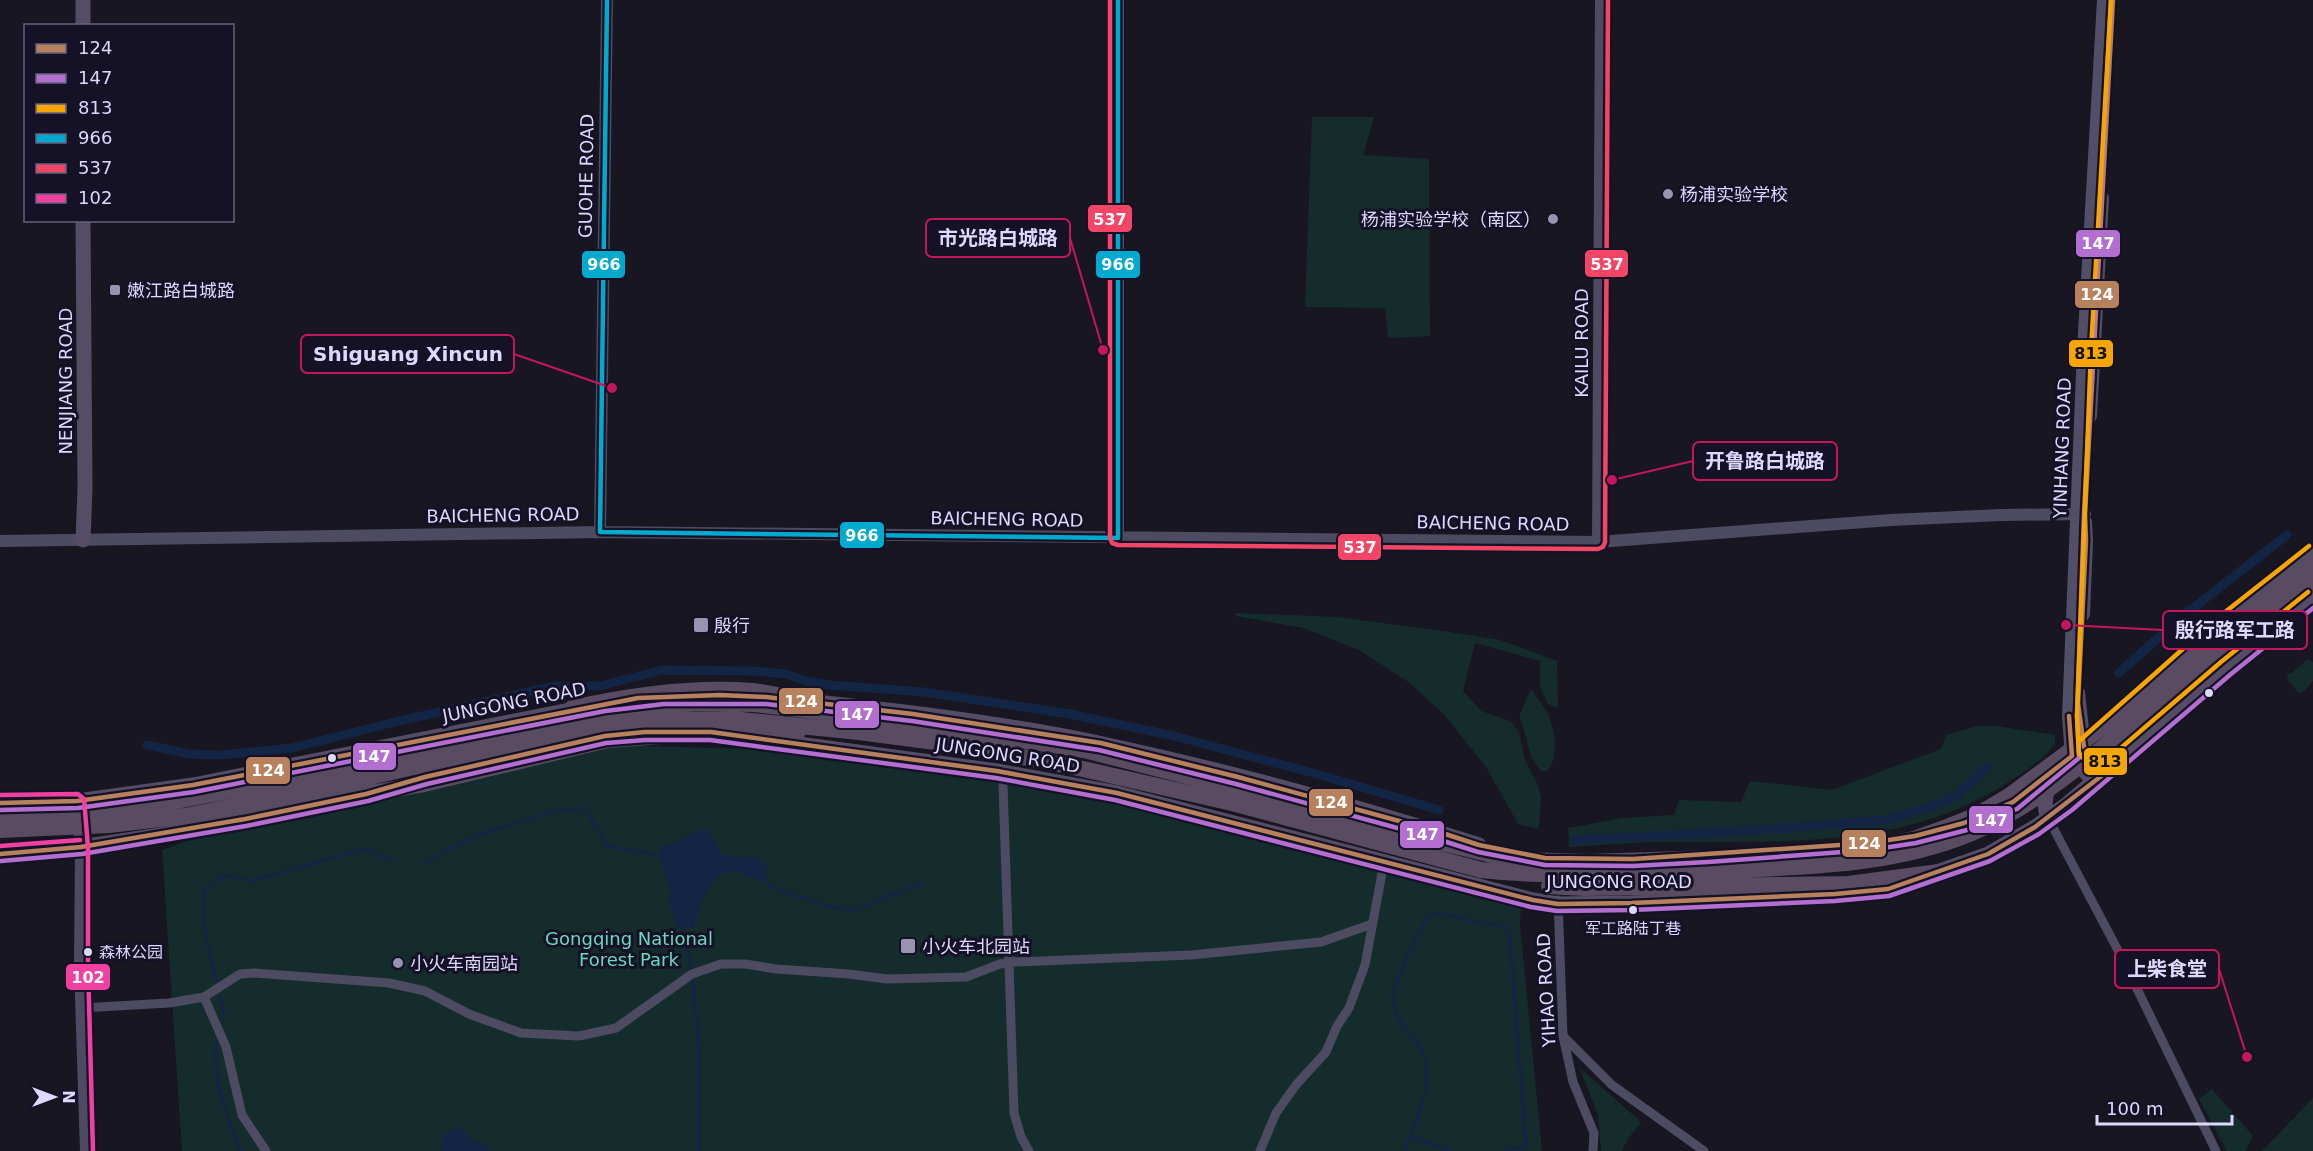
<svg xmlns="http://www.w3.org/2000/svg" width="2313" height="1151" font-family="'DejaVu Sans','Noto Sans SC',sans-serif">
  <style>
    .green { fill: #152c2d }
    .water { fill: #132545 }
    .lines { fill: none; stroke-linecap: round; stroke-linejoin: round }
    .stream { stroke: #132545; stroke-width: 3 }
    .canal { stroke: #132545; stroke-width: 9 }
    .minor { stroke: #4d4b61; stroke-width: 9 }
    .tertiary { stroke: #4d4b61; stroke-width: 12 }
    .secondary { stroke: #504f67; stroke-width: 14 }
    .primary { stroke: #554c65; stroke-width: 15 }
    .trunk-bridge { stroke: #594c62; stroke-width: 16 }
    .bus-1-casing { stroke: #151126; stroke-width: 9 }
    .bus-2-casing { stroke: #151126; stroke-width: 9 }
    .bus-3-casing { stroke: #151126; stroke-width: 9 }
    .bus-4-casing { stroke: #151126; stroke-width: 9 }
    .bus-5-casing { stroke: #151126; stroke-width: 9 }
    .bus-6-casing { stroke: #151126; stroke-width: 9 }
    .bus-1 { stroke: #b6815c; stroke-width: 4.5 }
    .bus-2 { stroke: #b36fd0; stroke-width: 4.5 }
    .bus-3 { stroke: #f7a600; stroke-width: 4.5 }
    .bus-4 { stroke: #00a9ce; stroke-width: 4.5 }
    .bus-5 { stroke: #f34667; stroke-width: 4.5 }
    .bus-6 { stroke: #f240a1; stroke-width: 4.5 }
    .poi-dot { fill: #9894af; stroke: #151126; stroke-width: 2 }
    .bus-dot { fill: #ddd8fc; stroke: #151126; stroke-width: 2 }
    .labels { text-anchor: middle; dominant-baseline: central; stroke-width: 6; stroke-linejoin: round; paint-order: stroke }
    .bus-label { font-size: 16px; fill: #ddd8fc; stroke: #151126 }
    .street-label { font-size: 18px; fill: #ddd8fc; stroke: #151126 }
    .poi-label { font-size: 18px; fill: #ddd8fc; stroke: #151126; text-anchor: start }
    .park-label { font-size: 18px; fill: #68d8be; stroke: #151126 }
    .leader { fill: none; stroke: #c2185b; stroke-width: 2 }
    .callout-dot { fill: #c2185b; stroke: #151126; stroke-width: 2 }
    .callout { fill: #151126; stroke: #c2185b; stroke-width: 2 }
    .callout-label { font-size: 20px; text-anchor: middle; font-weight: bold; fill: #ddd8fc }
    .line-badge { stroke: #151126; stroke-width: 2 }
    .badge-label { font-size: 16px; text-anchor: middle; font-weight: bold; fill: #fff }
    .pale-badge-label { font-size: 16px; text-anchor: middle; font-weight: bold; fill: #111 }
  </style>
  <rect width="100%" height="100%" fill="#181621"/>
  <!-- green -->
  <path class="green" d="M1312,117h62l-11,38 66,4 1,177 -42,2 -3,-30 -80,-1z
    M1235,613l102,4 106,14 57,9 57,21 1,47 -10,-4 -8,-17v-26l-65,-18 -12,48 18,20 24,8 7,4 7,9 6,29 11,19 5,17 -2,32 -21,-5 -32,-57 -43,-54 -36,-32 -48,-31 -55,-22 -68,-12z
    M2308,659l5,3v19l-9,10 -5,2 -11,-13 -1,-6 5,-1z
    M1531,689c6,9 14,18 18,28 6,14 11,47 -5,55 -17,-9 -16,-37 -24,-53v-5z
    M1977,726h19l59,9v8c-12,17 -28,27 -45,38 -104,69 -226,60 -345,61 -32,0 -64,3 -96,5l-1,-19 55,-10 51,-3 5,-15 62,2 9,-21 82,9 109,-41 5,-14z
    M608,744c61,4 121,3 182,7 73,4 147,16 218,28 174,32 342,88 513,129l-1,16 22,227h-1360l-20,-301 50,-18 111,-20 166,-37z
    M1579,1067l62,55 -14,18 -5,11h-21l-3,-37z
    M2212,1089l41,47 -8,15h-18l-28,-52z
    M2313,1098v53h-51z"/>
  <!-- water -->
  <path class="water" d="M708,829l13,25 16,3h19l13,11 -10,13c-8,-3 -20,-9 -28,-9 -24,1 -32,39 -37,56l-17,-1 -8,-24 2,-12 -11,-30 1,-13c17,-5 31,-16 47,-19z
    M454,1128h8l9,11 17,6v6h-46c-3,-11 3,-18 12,-23z"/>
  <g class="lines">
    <!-- stream -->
    <path class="stream" d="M423,863l54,-28 78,-24 30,-3 22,38 57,10
      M762,874l10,14 59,19 23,3 68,-27
      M684,925l-3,15 9,17 9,88v106
      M216,980l-13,-58 1,-32 20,-15 27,6 113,-32 29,12
      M220,996l4,19 -1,6
      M217,1043c-7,27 12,82 24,108
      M1410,1136l40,15
      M1404,1151c12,-30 35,-75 15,-105 -10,-13 -22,-26 -26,-43 -4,-16 27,-73 36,-88l6,-2 62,12 8,2 5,12 16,208 -17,2 -2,2"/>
    <!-- canal -->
    <path class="canal" d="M2190,610l-71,63c53,-50 111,-94 168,-138
      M147,745l42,9 31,1 72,-7 107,-27 156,-35h45l62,-16 91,1 33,3 20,7 23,4 95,7 146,22 104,22 143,38 122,36
      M1575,840l183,-10 128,-10 45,-13 25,-11 31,-29"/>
    <!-- minor -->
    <path class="minor" d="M1003,785l11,328 7,24 8,14
      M2048,818l73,138 95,195
      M1558,900l5,136 10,46 21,51 -1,18
      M204,997l22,50 16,68 24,36
      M81,1008l88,-5 35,-6 36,-23 14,-1 135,10 36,8 44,23 52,19 58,3 37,-8 76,-54 29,-10h24l31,5 73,5 38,5 79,-2 34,-13 14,-2 177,-7 130,-13 51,-18
      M1563,1036l49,49 92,66
      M1260,1151l16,-38 20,-28 30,-33 11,-26 12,-18 16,-43 19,-103"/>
    <!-- tertiary -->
    <path class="tertiary" d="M1118,0v538
      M600,532l7,-532
      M0,541l600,-9 998,10 293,-22 110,-5 84,-1
      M1598,542l3,-542
      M78,819l3,28 -1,118 6,186"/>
    <!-- secondary -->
    <path class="secondary" d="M2090,416l12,-218
      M2083,614l3,-73 -1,-19
      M2078,693l6,54 20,27
      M2093,782l-21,-26 -3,-40 15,-366 20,-350"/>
    <!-- primary -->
    <path class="primary" d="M83,26v-26
      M83,220l2,269 -2,51
      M2191,649l77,-64 45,-33
      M788,699c104,11 213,23 315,45 126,27 253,62 376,101
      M762,739l235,32 120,22 416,107 25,4 74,-1 203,-9 53,-5 100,-35 47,-27 32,-23 159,-136 87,-70
      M0,803l77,-2 116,-16 392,-78
      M2048,818c-10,-26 8,-43 24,-62
      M0,854l81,-7 73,-11 222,-45"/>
    <!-- trunk-bridge -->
    <path class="trunk-bridge" d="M572,708c59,-13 122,-22 181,-17 16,2 31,6 46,8
      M362,752l28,-2
      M366,794l58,-10 184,-44 97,-7 92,1
      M0,816l65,-2 106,-12 212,-41 211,-46 57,-9 50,-3 53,1 143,17 187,29 130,33 131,36 147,36 30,5 67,2 210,-7 70,-7 45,-9 33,-12 30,-12 32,-19 92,-68 212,-164
      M0,830l109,-5 76,-9 109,-22 275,-62 74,-11 88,-2 128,13 114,15 110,22 149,34 249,67c74,8 147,4 222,1 94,-4 200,-3 286,-46 64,-32 116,-80 171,-125 50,-41 102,-80 153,-120
      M1549,886l35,2 264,-4 91,-12"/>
    <!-- bus-1 casing -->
    <g class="bus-1-casing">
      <path id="bus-1" d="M0,803l77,-2 116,-16 445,-87 82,-3 46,2 147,17 188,29 137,34 198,54 43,14 66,13 88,1 236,-16 46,-7 49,-13 49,-21 59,-46 -3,-40
        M0,854l81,-7 164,-28 121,-25 59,-17 180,-41 40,-4h66l286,39 120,22 416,107 25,4 74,-1 203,-9 53,-5 100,-35 47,-27 69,-53 -20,-27 -6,-44 8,-162 -1,-27 28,-514"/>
    </g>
    <!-- bus-2 casing -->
    <g class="bus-2-casing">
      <path id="bus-2" d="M0,810l78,-2 116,-16 411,-81 59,-7h102l146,17 187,29 137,34 198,54 44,14 67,13 88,1 75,-4 162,-12 46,-7 51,-13 50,-21 62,-51 -2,-42 7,-202 27,-514
        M1,861l81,-7 164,-28 122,-25 59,-17 179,-41 39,-3h65l286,38 119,22 416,107 26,4 75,-1 203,-9 54,-5 101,-35 49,-27 33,-24 159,-136 82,-66"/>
    </g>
    <!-- bus-3 casing -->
    <g class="bus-3-casing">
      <path id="bus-3" d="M2111,0l-20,350 -14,366 2,37 15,18 127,-109 87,-70
        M2079,741l141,-125 89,-70"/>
    </g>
    <!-- bus-4 casing -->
    <g class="bus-4-casing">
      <path id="bus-4" d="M607,0l-7,532 518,6v-538"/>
    </g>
    <!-- bus-5 casing -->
    <g class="bus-5-casing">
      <path id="bus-5" d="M1110,0v538l2,5 6,2 480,4 5,-2 2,-5 3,-542"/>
    </g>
    <!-- bus-6 casing -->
    <g class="bus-6-casing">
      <path id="bus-6" d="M0,795l78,-1 6,5 4,48v118l5,186
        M0,846l80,-6"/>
    </g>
    <!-- bus-1 -->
    <use href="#bus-1" class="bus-1"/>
    <!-- bus-2 -->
    <use href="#bus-2" class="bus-2"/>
    <!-- bus-3 -->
    <use href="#bus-3" class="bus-3"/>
    <!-- bus-4 -->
    <use href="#bus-4" class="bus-4"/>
    <!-- bus-5 -->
    <use href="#bus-5" class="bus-5"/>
    <!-- bus-6 -->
    <use href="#bus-6" class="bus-6"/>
  </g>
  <!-- markers -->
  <g class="poi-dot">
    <circle cx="1668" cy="194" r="6"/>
    <circle cx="1553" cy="219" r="6"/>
    <rect x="109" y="284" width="12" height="12" rx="3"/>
    <rect x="693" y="617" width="16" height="16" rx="3"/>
    <rect x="900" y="938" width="16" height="16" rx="3"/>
    <circle cx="398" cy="963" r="6"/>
  </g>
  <g class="bus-dot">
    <circle cx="2209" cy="693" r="5"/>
    <circle cx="332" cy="758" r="5"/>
    <circle cx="1633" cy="910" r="5"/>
    <circle cx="88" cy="952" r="5"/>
  </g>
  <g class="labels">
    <!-- bus labels -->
    <g class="bus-label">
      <text x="1633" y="928">军工路陆丁巷</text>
      <text x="99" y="952" text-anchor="start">森林公园</text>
    </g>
    <!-- street labels -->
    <g class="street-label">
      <text transform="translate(586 176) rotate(-89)">GUOHE ROAD</text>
      <text transform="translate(1581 343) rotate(-90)">KAILU ROAD</text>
      <text transform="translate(65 381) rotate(-90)">NENJIANG ROAD</text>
      <text transform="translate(2062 448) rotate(-88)">YINHANG ROAD</text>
      <text transform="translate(503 515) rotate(-1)">BAICHENG ROAD</text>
      <text transform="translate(1007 519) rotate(1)">BAICHENG ROAD</text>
      <text transform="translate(1493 523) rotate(1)">BAICHENG ROAD</text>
      <text transform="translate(514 702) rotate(-11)">JUNGONG ROAD</text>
      <text transform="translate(1008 755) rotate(9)">JUNGONG ROAD</text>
      <text x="1619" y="881">JUNGONG ROAD</text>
      <text transform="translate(1546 990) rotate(-93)">YIHAO ROAD</text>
    </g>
    <!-- poi labels -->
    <g class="poi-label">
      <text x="1680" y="194">杨浦实验学校</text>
      <text x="1541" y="219" text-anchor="end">杨浦实验学校（南区）</text>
      <text x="127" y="290">嫩江路白城路</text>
      <text x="714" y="625">殷行</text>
      <text x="922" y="946">小火车北园站</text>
      <text x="410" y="963">小火车南园站</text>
    </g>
    <!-- park labels -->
    <g class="park-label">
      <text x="629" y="938">Gongqing National<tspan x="629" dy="21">Forest Park</tspan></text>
    </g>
  </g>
  <!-- callouts -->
  <path class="leader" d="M1103 350L1070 238M612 388L514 354M1612 480L1693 461M2066 625L2163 630M2247 1057L2219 969"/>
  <g class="callout-dot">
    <circle cx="1103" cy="350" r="6"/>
    <circle cx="612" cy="388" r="6"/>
    <circle cx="1612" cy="480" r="6"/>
    <circle cx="2066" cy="625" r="6"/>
    <circle cx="2247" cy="1057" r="6"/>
  </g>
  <g class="callout">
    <rect x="926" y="219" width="144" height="38" rx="6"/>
    <rect x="301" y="335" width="213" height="38" rx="6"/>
    <rect x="1693" y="442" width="144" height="38" rx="6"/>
    <rect x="2163" y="611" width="144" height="38" rx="6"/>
    <rect x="2115" y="950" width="104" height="38" rx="6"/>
  </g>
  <g class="callout-label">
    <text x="998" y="245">市光路白城路</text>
    <text x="408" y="361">Shiguang Xincun</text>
    <text x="1765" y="468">开鲁路白城路</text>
    <text x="2235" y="637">殷行路军工路</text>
    <text x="2167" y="976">上柴食堂</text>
  </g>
  <g class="line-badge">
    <rect x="1087" y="204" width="46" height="29" rx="6" fill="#f34667"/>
    <rect x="2075" y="229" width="46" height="29" rx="6" fill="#b36fd0"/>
    <rect x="1584" y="249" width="45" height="29" rx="6" fill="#f34667"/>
    <rect x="581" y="250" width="45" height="29" rx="6" fill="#00a9ce"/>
    <rect x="1095" y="250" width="46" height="29" rx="6" fill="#00a9ce"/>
    <rect x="2074" y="280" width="46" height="29" rx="6" fill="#b6815c"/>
    <rect x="2068" y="339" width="46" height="29" rx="6" fill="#f7a600"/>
    <rect x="839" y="521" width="46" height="28" rx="6" fill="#00a9ce"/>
    <rect x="1337" y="533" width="45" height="28" rx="6" fill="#f34667"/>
    <rect x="778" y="687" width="46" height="28" rx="6" fill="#b6815c"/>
    <rect x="834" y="700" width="46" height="29" rx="6" fill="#b36fd0"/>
    <rect x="352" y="742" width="45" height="29" rx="6" fill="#b36fd0"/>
    <rect x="2083" y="747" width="45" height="29" rx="6" fill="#f7a600"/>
    <rect x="245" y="756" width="46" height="29" rx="6" fill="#b6815c"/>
    <rect x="1308" y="788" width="46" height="29" rx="6" fill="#b6815c"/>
    <rect x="1968" y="805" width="46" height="29" rx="6" fill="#b36fd0"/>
    <rect x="1399" y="820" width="46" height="29" rx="6" fill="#b36fd0"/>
    <rect x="1841" y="829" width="46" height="29" rx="6" fill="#b6815c"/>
    <rect x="65" y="963" width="46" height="28" rx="6" fill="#f240a1"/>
  </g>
  <g class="badge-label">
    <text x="1110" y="225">537</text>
    <text x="2098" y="249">147</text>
    <text x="1607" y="270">537</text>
    <text x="604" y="270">966</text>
    <text x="1118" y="270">966</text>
    <text x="2097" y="300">124</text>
    <text x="862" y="541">966</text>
    <text x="1360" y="553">537</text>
    <text x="801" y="707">124</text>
    <text x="857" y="720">147</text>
    <text x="374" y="762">147</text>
    <text x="268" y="776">124</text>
    <text x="1331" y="808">124</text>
    <text x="1991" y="826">147</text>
    <text x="1422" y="840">147</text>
    <text x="1864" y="849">124</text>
    <text x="88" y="983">102</text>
  </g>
  <g class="pale-badge-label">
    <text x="2091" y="359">813</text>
    <text x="2105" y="767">813</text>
  </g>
  <!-- legend -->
  <rect x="24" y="24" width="210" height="198" fill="#151126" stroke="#65617c" stroke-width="1.5"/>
  <rect x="36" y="44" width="30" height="9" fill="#b6815c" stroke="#65617c" stroke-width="1.5"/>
  <text x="78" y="54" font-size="18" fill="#ddd8fc">124</text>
  <rect x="36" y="74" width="30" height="9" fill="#b36fd0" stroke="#65617c" stroke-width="1.5"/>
  <text x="78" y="84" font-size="18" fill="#ddd8fc">147</text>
  <rect x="36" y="104" width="30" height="9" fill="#f7a600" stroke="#65617c" stroke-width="1.5"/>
  <text x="78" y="114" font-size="18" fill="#ddd8fc">813</text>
  <rect x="36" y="134" width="30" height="9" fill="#00a9ce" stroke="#65617c" stroke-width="1.5"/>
  <text x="78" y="144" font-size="18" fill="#ddd8fc">966</text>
  <rect x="36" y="164" width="30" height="9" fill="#f34667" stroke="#65617c" stroke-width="1.5"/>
  <text x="78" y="174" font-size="18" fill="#ddd8fc">537</text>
  <rect x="36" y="194" width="30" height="9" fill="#f240a1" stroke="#65617c" stroke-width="1.5"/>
  <text x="78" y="204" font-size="18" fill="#ddd8fc">102</text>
  <!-- north arrow -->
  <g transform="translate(54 1097) rotate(90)" stroke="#151126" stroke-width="4.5" paint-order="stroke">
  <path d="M0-4.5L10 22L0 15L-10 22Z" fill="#ddd8fc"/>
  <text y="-9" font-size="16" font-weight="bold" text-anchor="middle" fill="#ddd8fc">N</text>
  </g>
  <!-- scale -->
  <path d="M2097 1115v9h135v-9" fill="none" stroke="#ddd8fc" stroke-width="3"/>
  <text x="2106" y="1115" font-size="18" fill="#ddd8fc" stroke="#151126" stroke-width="4.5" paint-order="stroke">100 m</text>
</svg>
